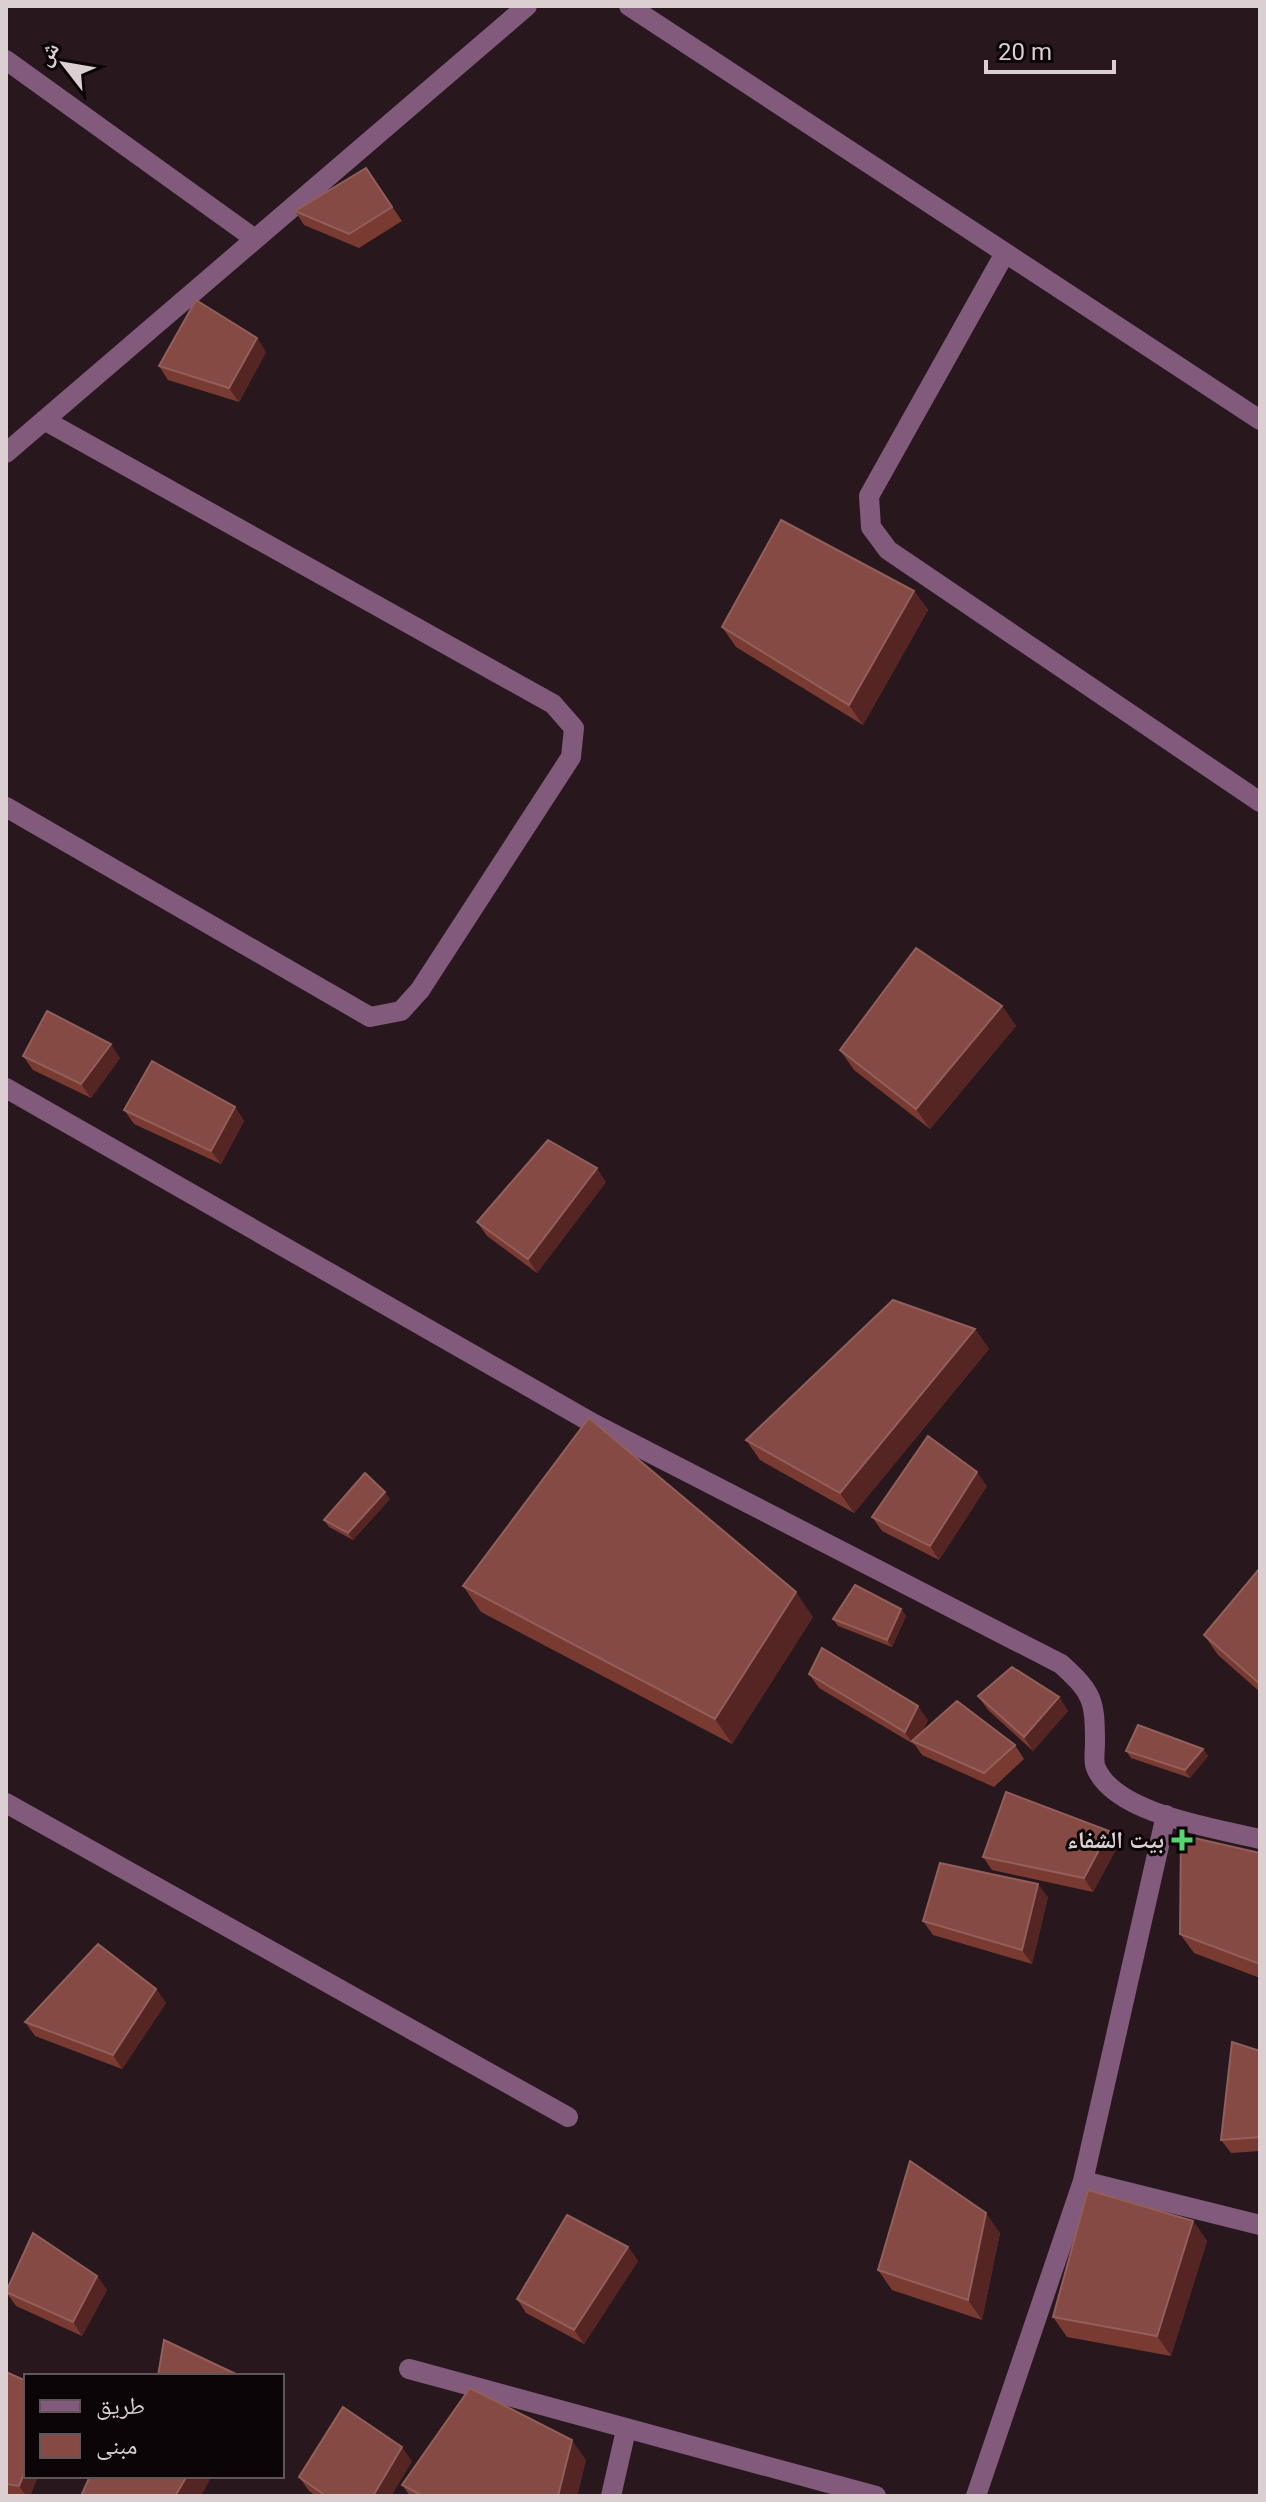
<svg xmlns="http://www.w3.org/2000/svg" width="1266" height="2502" font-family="Roboto,'Noto Naskh Arabic',sans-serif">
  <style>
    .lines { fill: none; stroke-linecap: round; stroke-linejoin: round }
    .minor { stroke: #815a7c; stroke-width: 20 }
    .wall { fill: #793a32 }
    .shaded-wall { fill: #542522 }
    .building { fill: #844a43; stroke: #925f5a; stroke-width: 2 }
    .poi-dot { fill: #56d671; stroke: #0c0507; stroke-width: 3 }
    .labels { text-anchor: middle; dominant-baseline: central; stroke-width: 6; stroke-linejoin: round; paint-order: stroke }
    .poi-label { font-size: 24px; font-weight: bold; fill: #dbcfd2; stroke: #0c0507; text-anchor: end }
  </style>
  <rect width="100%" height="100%" fill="#28171c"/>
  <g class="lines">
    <!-- minor -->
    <path class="minor" d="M629,6l631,414
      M6,60l249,179
      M1005,253l-136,243 2,31 17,23 372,252
      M6,453l521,-447
      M6,807l364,210 31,-6 19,-21 151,-233 3,-29 -21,-24 -509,-284
      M6,1088l588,336 467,240c32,29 34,36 34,80 0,7 -2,18 1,24 19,46 119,60 164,71
      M6,1803l562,314
      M1083,2181l177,44
      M409,2369l467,127
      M611,2496l15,-66
      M976,2496l107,-315 83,-366"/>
  </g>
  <!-- wall -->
  <path class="wall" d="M366,168l36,53 -43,27 -55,-23 -9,-14z
    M257,338l9,14 -27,50 -71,-22 -9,-14z
    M914,591l14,19 -65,115 -127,-78 -14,-20z
    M1002,1006l14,20 -86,103 -76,-59 -14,-20z
    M23,1056l97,2 -29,40 -58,-28z
    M235,1107l9,14 -23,43 -87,-40 -10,-14z
    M606,1182l-69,91 -50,-37 -10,-14z
    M975,1329l14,20 -135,164 -94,-53 -14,-20z
    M987,1486l-48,74 -57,-29 -10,-14z
    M390,1499l-37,41 -24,-13 -5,-7z
    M1260,1568v124l-42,-37 -14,-20z
    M463,1586l350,31 -81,127 -251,-132z
    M901,1609l5,7 -14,31 -54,-21 -5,-7z
    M809,1674l119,46 -7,14 94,11 9,14 -30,28 -72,-32 -7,-10 -96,-57z
    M978,1696l81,1 9,14 -35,40 -45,-41z
    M1203,1749l5,7 -18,22 -59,-20 -5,-7z
    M1109,1831l10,13 -26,48 -101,-22 -9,-13z
    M1260,1853v125l-66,-25 -14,-19z
    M1048,1897l-16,67 -99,-29 -10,-14z
    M156,1989l10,14 -44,66 -87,-33 -10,-14z
    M1260,2051v100l-29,2 -10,-13z
    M1193,2221l14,20 -36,115 -104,-19 -14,-20z
    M1000,2233l-18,87 -90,-30 -14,-20z
    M628,2247l10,14 -54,83 -58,-31 -9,-14z
    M97,2276l10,14 -25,46 -66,-30 -10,-14z
    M6,2372l32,104 -8,20h-24z
    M586,2460l-9,36h-167l-8,-11z
    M412,2461l-21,35h-75l-7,-5 -10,-14z"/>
  <!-- shaded-wall -->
  <path class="shaded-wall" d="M257,338l9,14 -27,50 -10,-14z
    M914,591l14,19 -65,115 -14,-20z
    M1002,1006l14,20 -86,103 -14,-20z
    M111,1044l9,14 -29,40 -10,-14z
    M235,1107l9,14 -23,43 -10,-13z
    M597,1168l9,14 -69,91 -9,-14z
    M975,1329l14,20 -135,164 -14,-20z
    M977,1472l10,14 -48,74 -9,-14z
    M385,1492l5,7 -37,41 -5,-7z
    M796,1592l17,25 -81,127 -17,-25z
    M901,1609l5,7 -14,31 -5,-7z
    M1059,1697l9,14 -35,40 -9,-14z
    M918,1706l10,14 -12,23 -4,-2 2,5 -9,-14z
    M1203,1749l5,7 -18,22 -5,-8z
    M1109,1831l10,13 -26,48 -9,-14z
    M1038,1884l10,13 -16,67 -10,-14z
    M156,1989l10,14 -44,66 -9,-14z
    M986,2213l14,20 -18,87 -14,-20z
    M1193,2221l14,20 -36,115 -14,-20z
    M628,2247l10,14 -54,83 -10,-14z
    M97,2276l10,14 -25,46 -9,-14z
    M572,2440l14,20 -9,36h-19z
    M402,2447l10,14 -21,35h-18z
    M26,2469v7h12l-8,20h-4l-7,-10z
    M187,2476h25l-11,20h-26z"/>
  <!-- building -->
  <path class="building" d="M366,168l26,39 -43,27 -54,-23z
    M196,300l61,38 -28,50 -70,-22z
    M781,520l133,71 -65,114 -127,-78z
    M916,948l86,58 -86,103 -76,-59z
    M47,1011l64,33 -30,40 -58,-28z
    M152,1061l83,46 -24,44 -87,-41z
    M548,1140l49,28 -69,91 -51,-37z
    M893,1300l82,29 -135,164 -94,-53z
    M589,1418l207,174 -81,127 -252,-133z
    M928,1436l49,36 -47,74 -58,-29z
    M365,1473l20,19 -37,41 -24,-13z
    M1260,1568v116l-56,-49z
    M855,1585l46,24 -14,31 -54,-21z
    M822,1648l96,58 -13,26 -96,-58z
    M1012,1667l47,30 -35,40 -46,-41z
    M957,1701l58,44 -31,28 -72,-32z
    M1138,1725l65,24 -18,21 -59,-19z
    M1006,1792l103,39 -25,47 -101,-21z
    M1181,1835l79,18v111l-80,-30z
    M940,1863l98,21 -16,66 -99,-29z
    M98,1944l58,45 -43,66 -88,-33z
    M1232,2042l28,9v86l-39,3z
    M910,2161l76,52 -18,87 -90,-30z
    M1088,2190l105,31 -36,115 -104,-19z
    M567,2215l61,32 -54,83 -57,-31z
    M33,2233l64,43 -24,46 -67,-30z
    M164,2340l76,36h-82z
    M6,2372l20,9v88l-7,17 -13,-2z
    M470,2388l102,52 -14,56h-135l-21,-11z
    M343,2407l59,40 -29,49h-47l-27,-19z
    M90,2476h97l-12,20h-94z"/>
  <!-- markers -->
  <path class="poi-dot" d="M1178 1828h8v8h8v8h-8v8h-8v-8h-8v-8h8z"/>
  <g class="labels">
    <!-- poi labels -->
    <g class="poi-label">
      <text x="1164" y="1840">بيت الشفاء</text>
    </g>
  </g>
  <!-- border -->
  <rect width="1266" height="2502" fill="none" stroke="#dbcfd2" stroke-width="16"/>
  <!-- legend -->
  <rect x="24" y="2374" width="260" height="104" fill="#0c0507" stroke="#5f5658" stroke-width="2"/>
  <rect x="40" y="2400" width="40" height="12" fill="#815a7c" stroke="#5f5658" stroke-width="2"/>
  <text x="96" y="2414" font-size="24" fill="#dbcfd2">طريق</text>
  <rect x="40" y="2434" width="40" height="24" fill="#844a43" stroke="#5f5658" stroke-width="2"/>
  <text x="96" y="2454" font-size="24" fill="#dbcfd2">مبنى</text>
  <!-- north arrow -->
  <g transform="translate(64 64) rotate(301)" stroke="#0c0507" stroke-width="6" paint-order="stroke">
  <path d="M0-6L14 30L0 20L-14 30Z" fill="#dbcfd2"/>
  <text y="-12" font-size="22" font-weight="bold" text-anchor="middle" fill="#dbcfd2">ش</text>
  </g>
  <!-- scale -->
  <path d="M986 60v12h128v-12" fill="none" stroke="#dbcfd2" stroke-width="4"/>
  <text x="998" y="60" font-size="24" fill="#dbcfd2" stroke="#0c0507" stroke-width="6" paint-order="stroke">20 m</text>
</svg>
